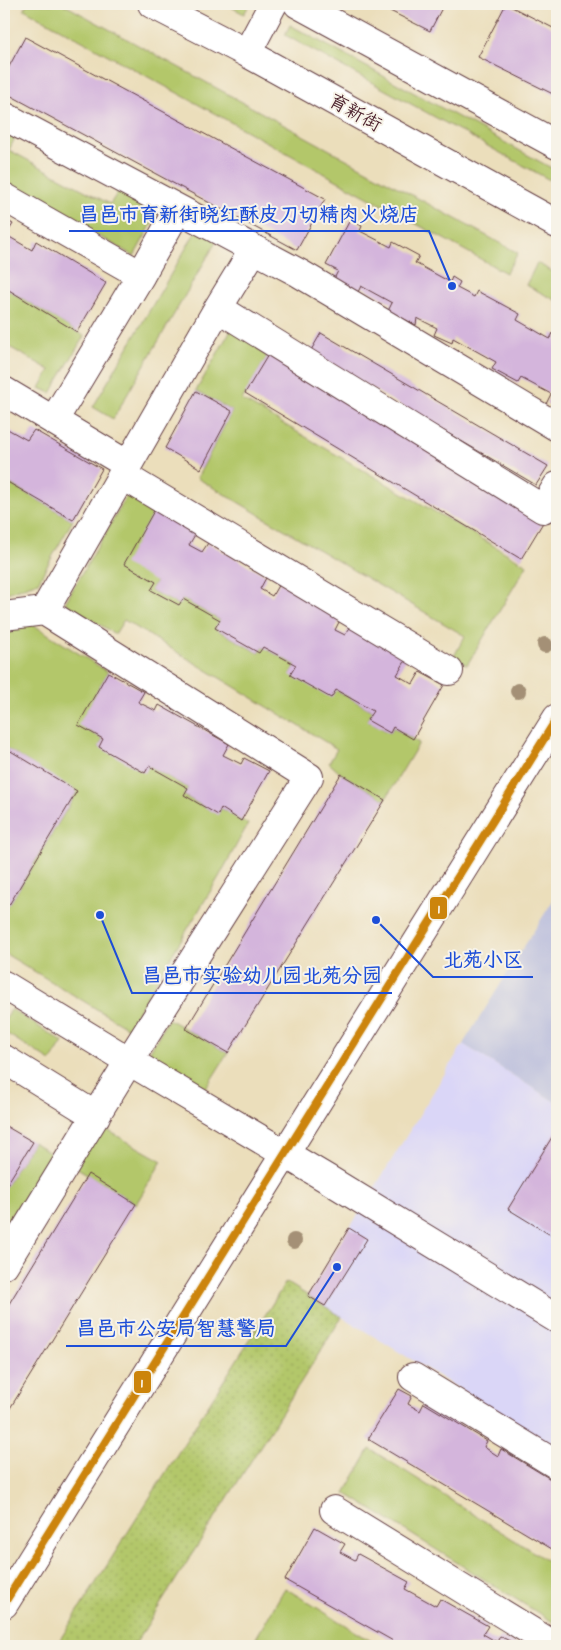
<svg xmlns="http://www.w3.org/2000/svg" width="561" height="1650" font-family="'Architects Daughter','LXGW WenKai TC',sans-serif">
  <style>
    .built { fill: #dad6f7 }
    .industrial { fill: #c0c2dd }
    .grass { fill: url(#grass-dots); stroke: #7e734b }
    .green { fill: #b3c76b; stroke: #7e734b }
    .building { fill: #d4b5dc }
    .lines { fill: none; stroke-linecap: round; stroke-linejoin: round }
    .minor-casing { stroke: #623c41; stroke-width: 30 }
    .minor { stroke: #fff; stroke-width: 28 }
    .bus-1-casing { stroke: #f7f3e8; stroke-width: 11 }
    .bus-1 { stroke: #cc840b; stroke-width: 8 }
    .tree { fill: #a49076 }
    .labels { text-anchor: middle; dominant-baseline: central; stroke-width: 4; stroke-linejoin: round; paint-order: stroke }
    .street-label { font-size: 19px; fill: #4a1f2b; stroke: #f7f3e8 }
    .leader { fill: none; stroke: #1d4ed8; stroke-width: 2 }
    .callout-dot { fill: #1d4ed8; stroke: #f7f3e8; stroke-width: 2 }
    .callout-label { font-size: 20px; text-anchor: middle; font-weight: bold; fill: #1d4ed8; stroke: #f7f3e8; stroke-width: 4; stroke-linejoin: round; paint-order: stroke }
    .line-badge { stroke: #f7f3e8; stroke-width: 2 }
    .badge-label { font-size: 14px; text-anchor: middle; font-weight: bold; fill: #fff }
  </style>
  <defs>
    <pattern id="grass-dots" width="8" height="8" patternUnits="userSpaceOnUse" patternTransform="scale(1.25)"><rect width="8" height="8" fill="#b3c76b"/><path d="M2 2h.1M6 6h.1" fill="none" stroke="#9baa5d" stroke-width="1.8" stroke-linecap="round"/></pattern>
  </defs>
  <rect width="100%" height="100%" fill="#f7f3e8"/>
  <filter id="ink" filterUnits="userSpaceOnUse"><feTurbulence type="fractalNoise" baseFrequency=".02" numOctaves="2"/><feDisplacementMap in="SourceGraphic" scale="10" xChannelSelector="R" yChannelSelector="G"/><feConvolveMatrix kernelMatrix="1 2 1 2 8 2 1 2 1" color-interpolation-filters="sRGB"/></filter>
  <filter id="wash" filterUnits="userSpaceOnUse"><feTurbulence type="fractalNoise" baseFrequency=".0096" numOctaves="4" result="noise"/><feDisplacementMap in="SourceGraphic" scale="20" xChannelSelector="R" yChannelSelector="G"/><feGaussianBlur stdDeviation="1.12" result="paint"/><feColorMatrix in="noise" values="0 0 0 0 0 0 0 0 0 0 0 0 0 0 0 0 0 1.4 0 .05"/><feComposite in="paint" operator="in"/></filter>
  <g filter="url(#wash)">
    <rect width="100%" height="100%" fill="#ebdebb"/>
    <!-- built -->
    <path class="built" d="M463,1044l94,59v346l-249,-153z"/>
    <!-- industrial -->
    <path class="industrial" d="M557,894v209l-94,-59z"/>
    <!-- grass -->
    <path class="grass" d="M286,1282l56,35 -208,329h-78z"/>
    <!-- green -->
    <path class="green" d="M27,4h36l455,249 -12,20 -482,-264z
      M226,4h24l-6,10z
      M290,25l267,146v13l-272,-149z
      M4,130l12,6 -7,14 101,54 8,-12 40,21 -24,43 -130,-73z
      M199,226l20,11 -106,182 -20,-12z
      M537,263l20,11v27l-31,-16z
      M4,287l80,49 -33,57 -11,-5 10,-18 -46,-26z
      M233,326l38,24 -29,50 285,165 -60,100 -13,-9 11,-20 -268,-158 35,-67 -36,-20z
      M4,480l69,40 -35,62 -34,12z
      M128,494l27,15 1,73 -5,8 28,15 4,-6 37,21 -4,9 43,24 4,-6 33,18 -5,9 45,16 37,21 -6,9 23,13 3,-6 26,16 -34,57 -44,-26 -12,-11 8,-14 -213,-129 -9,14 -50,-31z
      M32,624l76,48 -29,53 24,14 -4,8 50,19 39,22 -4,8 34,18 3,-6 27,16 -29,53 -91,151 -124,-75v-51l5,3 68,-113 -73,-45v-118z
      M11,1009l52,33 -12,19 -47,-29v-10z
      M168,1019l60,34 -22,35 -57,-35z
      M98,1125l64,36 -26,43 -62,-38z
      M33,1142l20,12 -49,81v-46z
      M370,1449l187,118v56l-1,1 -211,-131z
      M285,1588l94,58h-111l-12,-8z"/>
    <g id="blocks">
      <!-- building -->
      <path class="building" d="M376,4h68l-14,27z
        M506,4l51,26v66l-79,-39z
        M25,37l300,162 -28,51 -293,-158v-16z
        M4,219l9,5 -7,11 26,15 4,-9 70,42 -29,49 -73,-45z
        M350,220l12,6 -2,5 31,16 2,-5 26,14 -4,7 35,19 2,-5 8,5 -3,6 17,9 3,-6 43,23 -3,6 33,19 3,-6 4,2v75l-11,-6 5,-10 -30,-16 -3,5 -26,-14 4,-7 -43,-24 -1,5 -18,-8 3,-7 -20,-10 -1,7 -28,-14 4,-8 -31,-17 -3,6 -24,-13 4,-8 -12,-6z
        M321,333l227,133 -12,19 -226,-133z
        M271,350l276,166 -26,43 -276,-166z
        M196,391l36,20 -31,58 -36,-21z
        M4,427l23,13 7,-10 68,39 -29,51 -69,-40z
        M155,509l41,24 -7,12 13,7 6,-9 59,33 -7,13 12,7 8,-14 61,36 -6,12 10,5 6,-9 56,32 -10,17 16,9 7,-12 24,13 -31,54 -20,-12 -3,6 -23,-13 6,-9 -37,-21 -5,8 -41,-23 6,-10 -33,-18 -4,6 -44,-25 5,-8 -37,-21 -4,6 -28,-15 5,-8 -32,-18z
        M108,672l36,20 -6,10 18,9 3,-6 70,39 -6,11 18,9 3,-6 25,13 -28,50 -20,-13 -3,7 -34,-20 4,-7 -39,-22 -4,7 -46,-26 4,-8 -25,-14z
        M4,747l73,44 -68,114 -5,-3z
        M341,774l44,26 -157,253 -42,-24z
        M4,1125l29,17 -29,47z
        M557,1129v110l-49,-30z
        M88,1174l48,30 -132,214v-106z
        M349,1228l18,11 -42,67 -17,-10z
        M399,1389l13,7 -4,8 12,7 4,-8 63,38 -3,6 14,9 3,-7 56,34v69l-189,-113z
        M315,1527l30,17 -5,8 15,8 3,-6 51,28 -4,7 31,17 4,-7 48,27 -5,8 14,8 3,-6 19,10h-117l-117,-66z"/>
    </g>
  </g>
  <g filter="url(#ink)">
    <use href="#blocks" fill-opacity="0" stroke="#623c41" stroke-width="1"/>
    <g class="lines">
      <!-- minor casing -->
      <g class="minor-casing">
        <path id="minor" d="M152,4l95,49 310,171
          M298,4l259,141
          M247,53l26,-49
          M4,116l295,157 258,154
          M4,197l137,78
          M218,308l325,201 14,-23
          M4,391l124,74
          M54,420l87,-145 37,-66
          M122,475l327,196
          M4,616l40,-5 174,-303 36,-59
          M4,985l125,76 197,117 231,141
          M4,1059l92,57
          M4,1265l125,-204 180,-284 -265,-166
          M413,1377l144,88
          M334,1510l221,136
          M4,1604l553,-886"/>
      </g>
      <!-- minor -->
      <use href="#minor" class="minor"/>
      <!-- bus-1 casing -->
      <g class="bus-1-casing">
        <path id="bus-1" d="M4,1604l553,-886"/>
      </g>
      <!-- bus-1 -->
      <use href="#bus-1" class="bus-1"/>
    </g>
    <!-- trees -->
    <g class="tree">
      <circle cx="545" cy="645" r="8"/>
      <circle cx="518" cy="691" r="8"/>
      <circle cx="294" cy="1241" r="8"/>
    </g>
  </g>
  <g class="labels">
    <!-- street labels -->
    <g class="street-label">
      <text transform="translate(355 113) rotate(29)">育新街</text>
    </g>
  </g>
  <!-- callouts -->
  <path class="leader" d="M452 286L429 231H69M376 920L433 977H533M100 915L132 993H392M337 1267L286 1346H66"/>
  <g class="callout-dot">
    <circle cx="452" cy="286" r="5"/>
    <circle cx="376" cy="920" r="5"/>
    <circle cx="100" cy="915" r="5"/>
    <circle cx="337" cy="1267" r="5"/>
  </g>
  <g class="callout-label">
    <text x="249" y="221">昌邑市育新街晓红酥皮刀切精肉火烧店</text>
    <text x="483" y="966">北苑小区</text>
    <text x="262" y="982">昌邑市实验幼儿园北苑分园</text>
    <text x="176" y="1335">昌邑市公安局智慧警局</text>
  </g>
  <g class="line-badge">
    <rect x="429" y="896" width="19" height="24" rx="5" fill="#cc840b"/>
    <rect x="133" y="1370" width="19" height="24" rx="5" fill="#cc840b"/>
  </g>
  <g class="badge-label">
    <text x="439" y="913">1</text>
    <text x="142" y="1387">1</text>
  </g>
  <!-- margin -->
  <rect width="561" height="1650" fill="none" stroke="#f7f3e8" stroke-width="20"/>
</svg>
